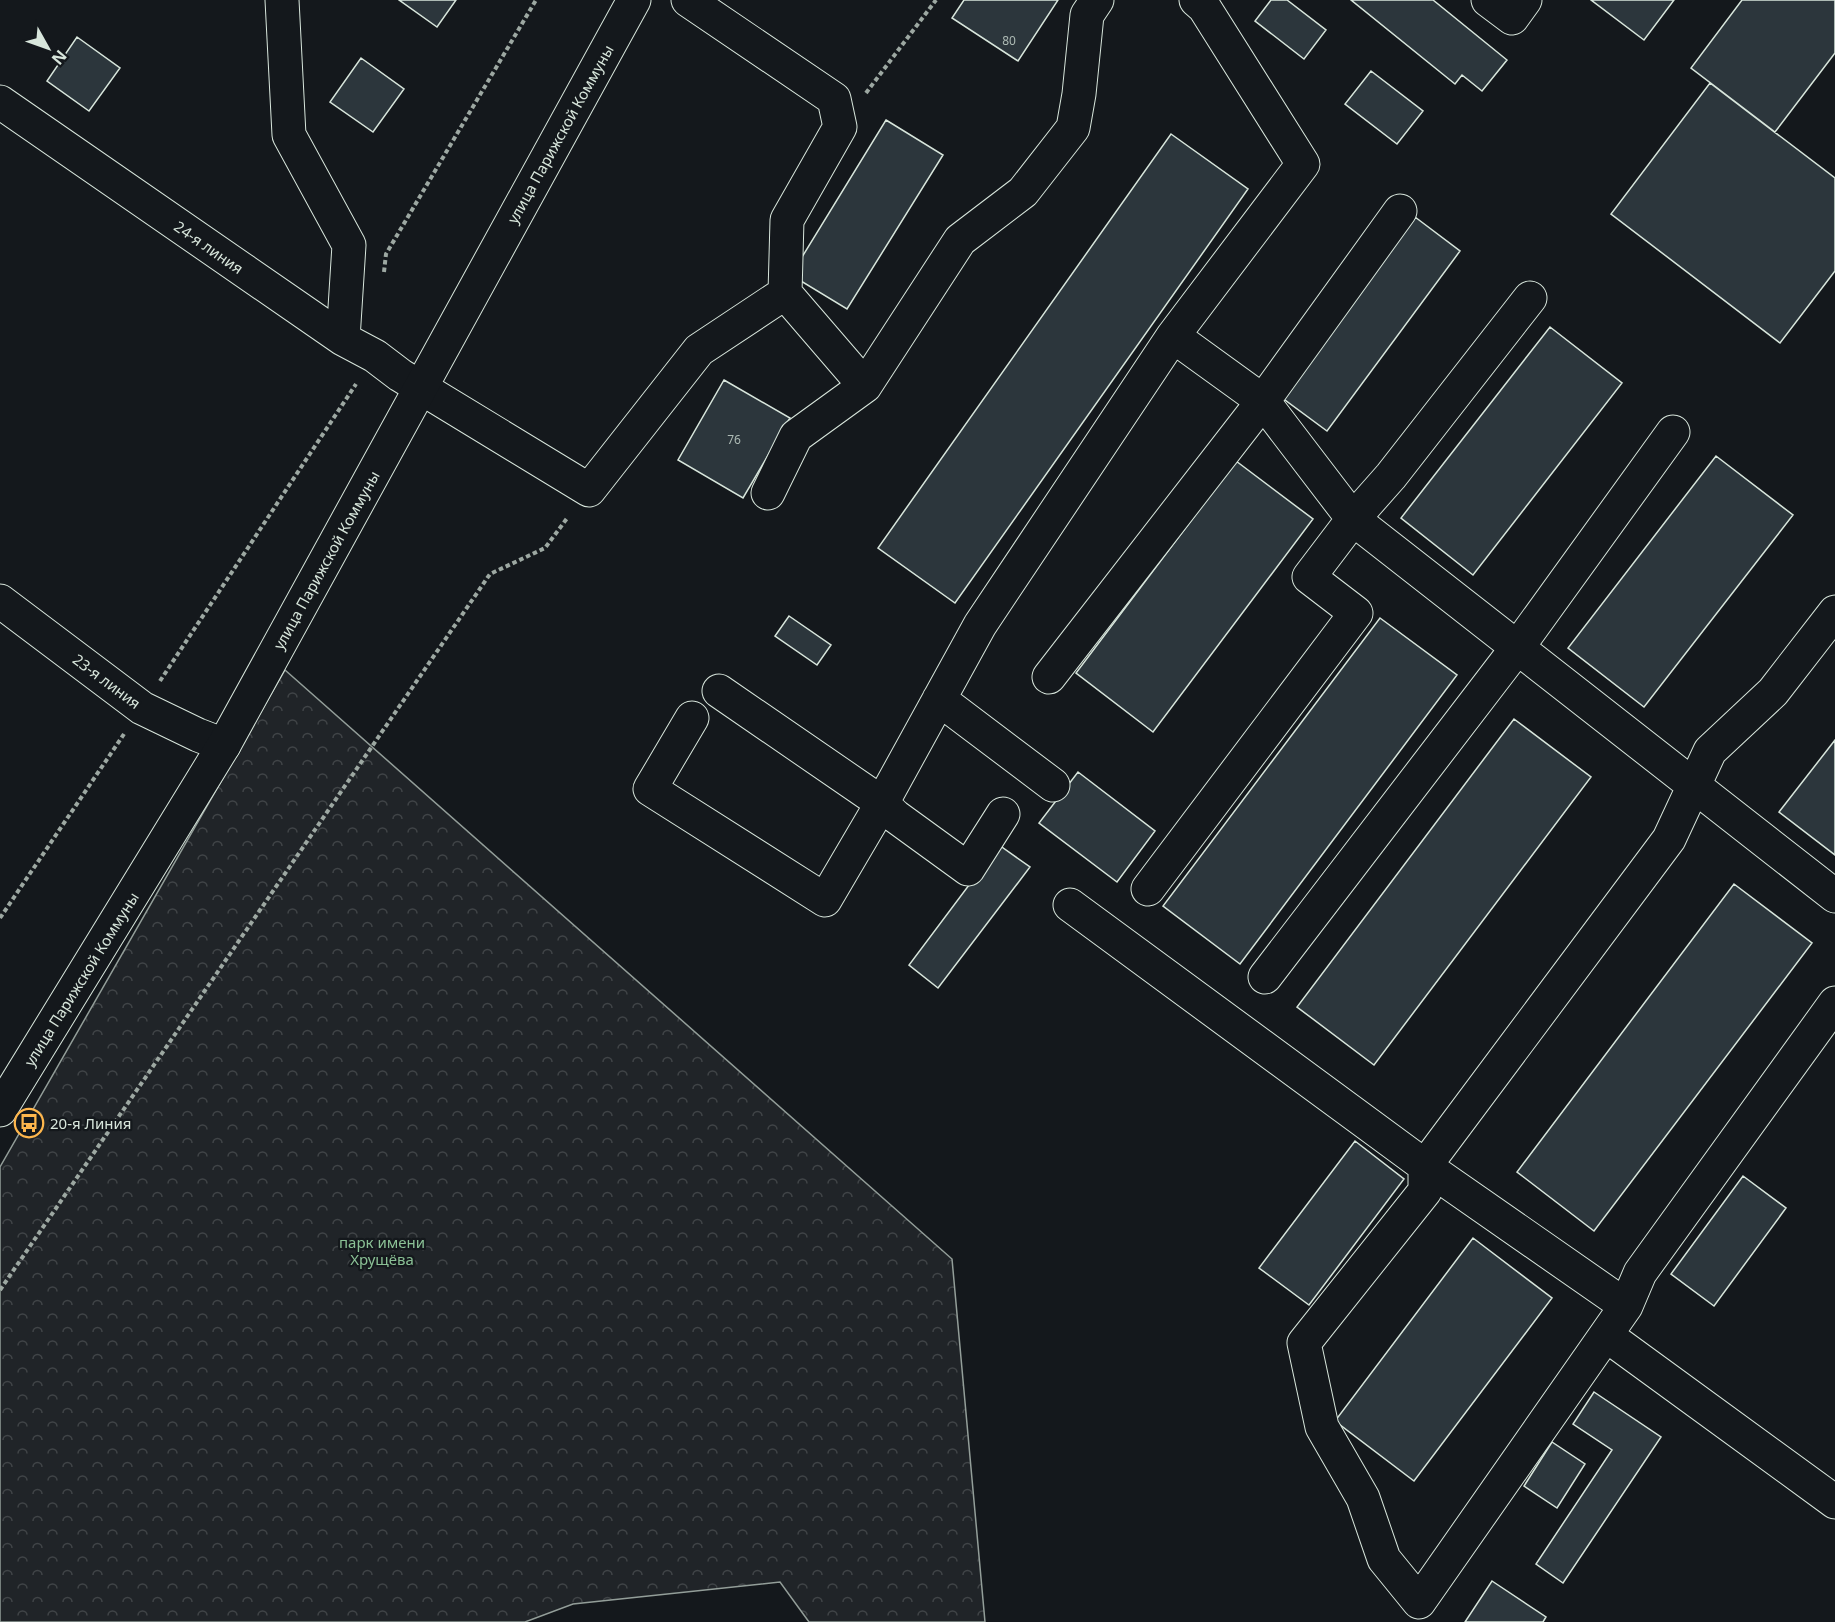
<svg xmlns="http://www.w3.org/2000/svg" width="1835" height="1622" font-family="'Noto Sans',sans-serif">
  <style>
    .park { fill: url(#park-crowns); stroke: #939e99; stroke-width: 1.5 }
    .building { fill: #2c363c; stroke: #d8e6dc; stroke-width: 1.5 }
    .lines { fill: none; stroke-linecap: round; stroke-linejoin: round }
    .minor-casing { stroke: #d8e6dc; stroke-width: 35 }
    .major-casing { stroke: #d8e6dc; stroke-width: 35 }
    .path { stroke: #9da8a2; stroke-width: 4; stroke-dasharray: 4.5 3; stroke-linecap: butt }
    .minor { stroke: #14181c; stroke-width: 33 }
    .major { stroke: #14181c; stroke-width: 33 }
    .labels { text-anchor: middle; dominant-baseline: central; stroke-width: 4.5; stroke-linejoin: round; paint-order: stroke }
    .number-label { font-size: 12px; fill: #adbab4 }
    .street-label { font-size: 15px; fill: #d8e6dc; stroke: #14181c }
    .poi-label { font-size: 15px; fill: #d8e6dc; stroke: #14181c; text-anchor: start }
    .park-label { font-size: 15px; fill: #8ac095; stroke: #14181c }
  </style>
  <defs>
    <pattern id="park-crowns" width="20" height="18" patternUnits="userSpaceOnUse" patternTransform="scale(1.5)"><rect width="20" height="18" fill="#202428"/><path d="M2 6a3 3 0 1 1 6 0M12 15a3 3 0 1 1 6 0" fill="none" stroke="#404447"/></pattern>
  </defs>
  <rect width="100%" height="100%" fill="#14181c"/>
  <!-- park -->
  <path class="park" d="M285,670l667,589 33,363h-176l-29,-40 -207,22 -48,18h-525v-455z"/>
  <!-- building -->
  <path class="building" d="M399,0h57l-19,27z
    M964,0h94l-40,61 -66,-43z
    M1271,0h16l39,30 -22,29 -49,-38z
    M1351,0h82l74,60 -25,31 -20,-16 -7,9z
    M1591,0h83l-30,40z
    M1742,0h93v53l-60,79 -84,-64z
    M77,37l43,31 -31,43 -42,-30z
    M361,58l43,31 -31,43 -43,-30z
    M1371,71l52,40 -26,33 -52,-40z
    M1710,83l125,95v93l-55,72 -169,-129z
    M886,120l57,35 -96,154 -56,-34z
    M1171,134l77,55 -293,414 -77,-55z
    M1415,217l45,34 -133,180 -46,-34z
    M1550,327l72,56 -149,192 -72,-57z
    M724,380l66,38 -47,80 -65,-38z
    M1716,456l77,59 -149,192 -76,-59z
    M1236,461l77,58 -160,213 -77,-59z
    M789,616l42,29 -14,20 -42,-29z
    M1380,618l77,57 -217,289 -77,-58z
    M1514,719l77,58 -217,288 -77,-58z
    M1835,740v115l-56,-43z
    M1078,772l77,59 -38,51 -78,-59z
    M999,845l31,22 -92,121 -29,-23z
    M1734,884l78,59 -218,288 -77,-59z
    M1355,1141l49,38 -95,126 -50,-37z
    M1743,1176l43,32 -72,98 -43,-32z
    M1473,1238l79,60 -138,183 -79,-60z
    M1594,1392l67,45 -98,146 -27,-19 76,-114 -39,-26z
    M1552,1442l33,22 -28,44 -33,-22z
    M1492,1581l54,36 -3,5h-78z"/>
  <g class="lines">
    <!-- minor casing -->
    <g class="minor-casing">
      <path id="minor" d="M282,0l7,135 60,110 -6,94
        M688,0l146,99 6,28 -53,93 -2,73 80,93 95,-146 63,-48 50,-64 6,-34 8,-79 10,-15
        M1488,0l24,18 13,-18
        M0,102l343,237 32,17 25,19 189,115 110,-140 86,-57
        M1530,298l-139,178 -38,43 482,377
        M768,493l28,-57 69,-50
        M0,601l142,107 56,27 26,10
        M1835,612l-62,80 -63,59 -41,88 -244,327v25l-121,152 18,84 41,71 21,61 35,43 207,-296 14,-33 195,-270
        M1049,677l214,-276 137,-190
        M719,691l163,112 13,13 73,53 35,-55
        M939,699l114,86
        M692,718l-42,71 175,111 57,-97 98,-178 193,-289 130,-172 -99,-157 -8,-7
        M1148,889l208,-276 -47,-36 44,-58 -90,-118 -90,-65
        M1070,905l355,261 201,140
        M1265,977l252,-329 156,-216
        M1606,1335l229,167"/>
    </g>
    <!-- major casing -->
    <g class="major-casing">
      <path id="major" d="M0,1110l224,-365 410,-745"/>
    </g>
    <!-- path -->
    <path class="path" d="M866,93l70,-93
      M384,272l2,-18 150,-254
      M160,681l196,-297
      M0,918l124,-184
      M0,1290l490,-716 55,-26 23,-31"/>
    <!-- minor -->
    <use href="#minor" class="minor"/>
    <!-- major -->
    <use href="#major" class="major"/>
  </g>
  <!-- icons -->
  <defs>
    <g id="bus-ring" transform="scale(1.5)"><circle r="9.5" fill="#14181c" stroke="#ffb74d" stroke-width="1.5"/><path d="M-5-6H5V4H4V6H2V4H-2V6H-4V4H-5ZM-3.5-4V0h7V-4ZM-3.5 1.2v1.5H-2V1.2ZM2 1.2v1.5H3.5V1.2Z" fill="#ffb74d"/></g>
  </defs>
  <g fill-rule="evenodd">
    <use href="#bus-ring" x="29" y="1123"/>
  </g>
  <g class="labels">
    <!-- number labels -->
    <g class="number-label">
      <text x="1009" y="40">80</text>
      <text x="734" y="439">76</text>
    </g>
    <!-- street labels -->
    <g class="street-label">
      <text transform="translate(560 134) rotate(-61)">улица Парижской Коммуны</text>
      <text transform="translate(209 247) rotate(35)">24-я линия</text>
      <text transform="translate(326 560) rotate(-61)">улица Парижской Коммуны</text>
      <text transform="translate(107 681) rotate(37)">23-я линия</text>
      <text transform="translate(81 979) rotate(-58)">улица Парижской Коммуны</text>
    </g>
    <!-- poi labels -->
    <g class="poi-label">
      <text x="50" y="1123">20-я Линия</text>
    </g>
    <!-- park labels -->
    <g class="park-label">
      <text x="382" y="1242">парк имени<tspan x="382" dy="17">Хрущёва</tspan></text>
    </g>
  </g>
  <!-- north arrow -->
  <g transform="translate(48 48) rotate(130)" stroke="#14181c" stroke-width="4.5" paint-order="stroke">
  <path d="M0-4.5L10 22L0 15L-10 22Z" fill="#d8e6dc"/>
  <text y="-9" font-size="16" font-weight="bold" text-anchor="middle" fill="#d8e6dc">N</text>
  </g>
</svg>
